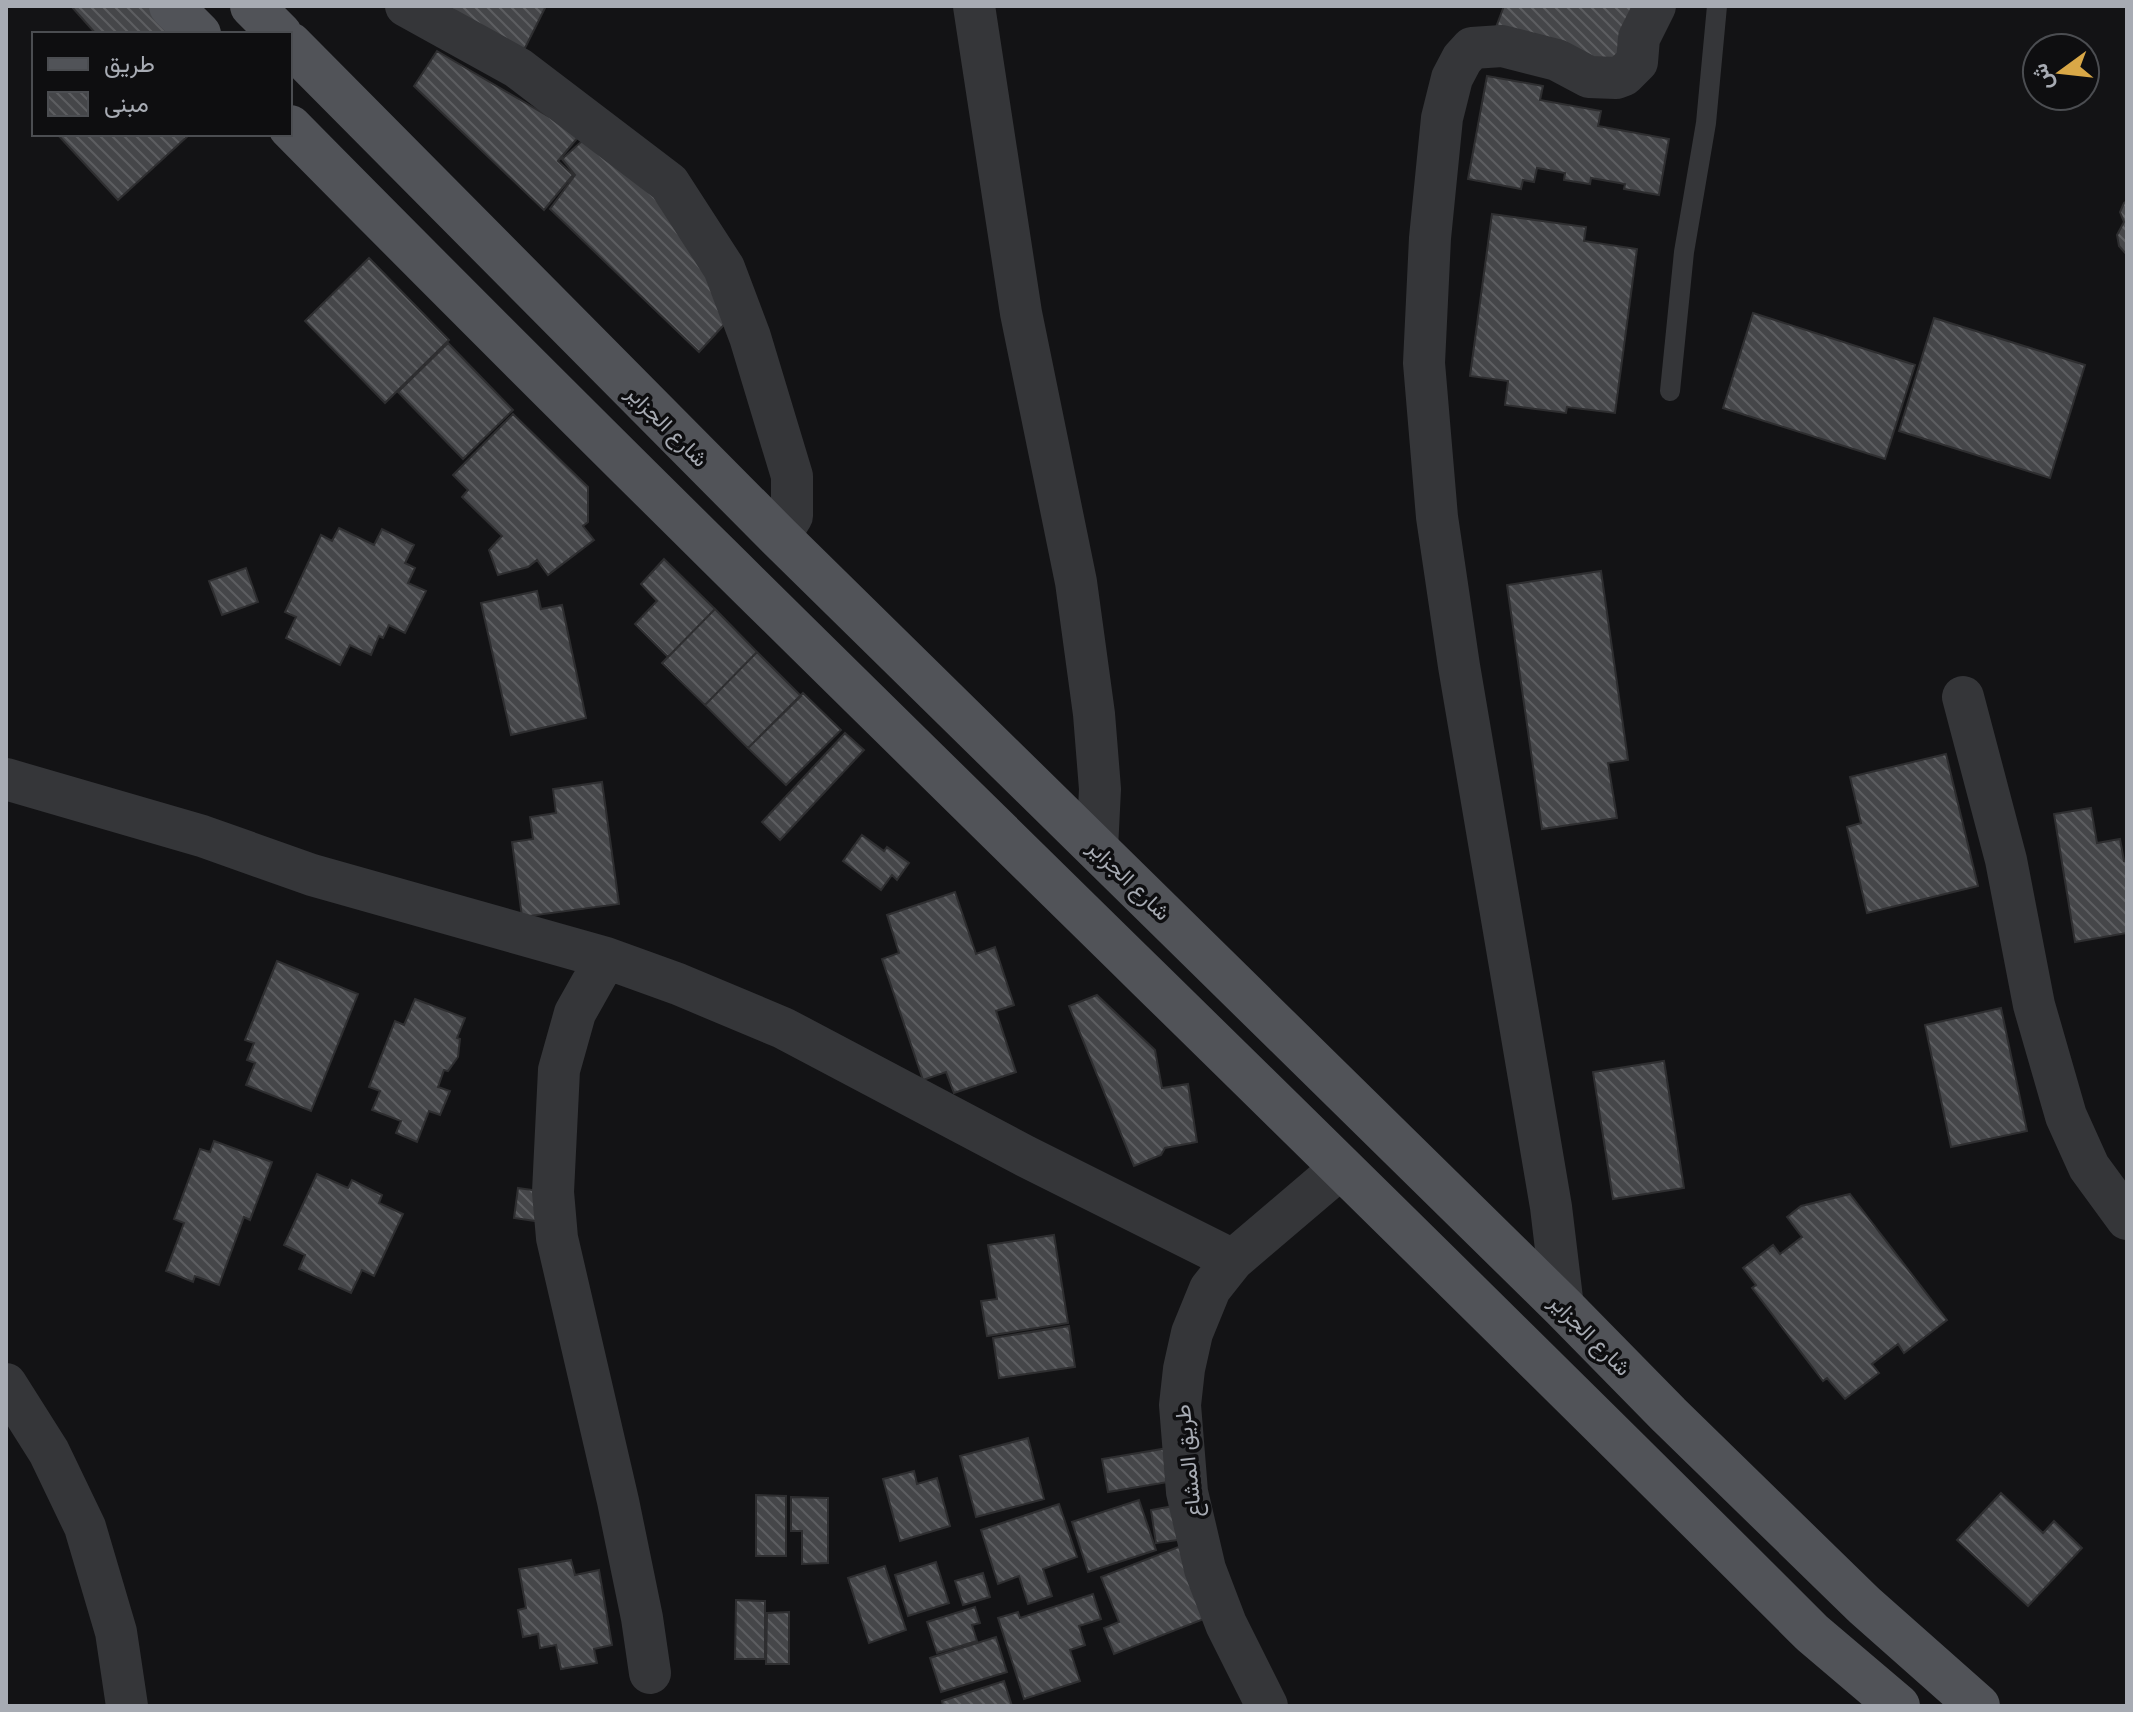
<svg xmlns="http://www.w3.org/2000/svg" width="2133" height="1712" font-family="'DM Sans',Vazirmatn,sans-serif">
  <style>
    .building { fill: url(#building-back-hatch); stroke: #2e2e30; stroke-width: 2 }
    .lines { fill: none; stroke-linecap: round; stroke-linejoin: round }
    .service { stroke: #353639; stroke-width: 20 }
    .minor { stroke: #353639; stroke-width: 42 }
    .primary { stroke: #515358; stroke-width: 44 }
    .labels { text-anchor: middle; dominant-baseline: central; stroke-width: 7; stroke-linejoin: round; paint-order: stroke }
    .street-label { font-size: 22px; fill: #a7abb3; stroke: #0e0e10 }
  </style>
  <defs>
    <pattern id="building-back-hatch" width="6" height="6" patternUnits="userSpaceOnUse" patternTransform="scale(2)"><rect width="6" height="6" fill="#454649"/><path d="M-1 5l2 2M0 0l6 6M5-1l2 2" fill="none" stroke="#5d5e61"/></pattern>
  </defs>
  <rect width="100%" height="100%" fill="#131315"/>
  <!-- building -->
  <path class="building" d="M71,6h80l25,28h-80z
    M437,6h109l-22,44z
    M1504,6h127l6,2 -21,63 -121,-41z
    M437,51l143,84 -22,26 15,14 -29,35 -130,-124z
    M1487,76l56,10 -3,14 61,11 -3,15 71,13 -10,56 -35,-6 1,-5 -34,-6 -1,6 -26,-4 1,-7 -28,-5 -3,14 -11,-2 -2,9 -53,-10z
    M593,131l89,87 50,98 -33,36 -149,-143 25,-34 -13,-16z
    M57,134h133l-72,66z
    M2127,201v54l-8,-9 -2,-11 7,-13 -4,-10 4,-9z
    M1492,214l94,13 -2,14 53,8 -22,164 -48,-6 -1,6 -61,-8 3,-24 -38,-5z
    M369,258l80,82 -64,63 -80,-82z
    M1753,313l162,52 -30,94 -162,-51z
    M1934,318l151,47 -35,113 -151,-47z
    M448,343l65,67 -50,49 -65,-67z
    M513,414l75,73v35l-5,4 11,14 -46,35 -11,-15 -9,7 -30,8 -9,-25 13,-14 -40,-39 6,-7 -15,-15z
    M339,528l35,17 8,-16 32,16 -9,18 10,5 -7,15 18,8 -21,42 -16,-8 -6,13 -4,-2 -8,19 -21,-10 -10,20 -54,-27 10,-21 -11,-5 36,-77 11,6z
    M664,559l51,50 -47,48 -33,-33 22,-23 -16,-17z
    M246,568l12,34 -36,13 -13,-34z
    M1601,571l27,189 -20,3 9,55 -75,11 -35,-244z
    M537,591l4,18 21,-4 24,113 -75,17 -30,-132z
    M715,609l42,43 -52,53 -43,-42z
    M757,652l44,44 -53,52 -43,-43z
    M803,693l38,37 -55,55 -38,-37z
    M845,733l19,17 -84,90 -18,-18z
    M1946,754l32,132 -111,27 -20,-86 14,-4 -11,-46z
    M602,782l17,122 -97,13 -10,-75 21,-3 -3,-22 26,-4 -3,-24z
    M2091,808l6,35 23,-4 4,22h3v72l-52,9 -21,-128z
    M862,835l22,16 3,-4 22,16 -12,17 -5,-5 -11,15 -38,-29z
    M955,892l21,62 19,-7 19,58 -18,6 20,61 -62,21 -8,-21 -23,8 -41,-121 17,-6 -12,-38z
    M277,961l81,33 -47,117 -65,-26 9,-22 -8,-3 7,-17 -9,-3z
    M1097,995l58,55 7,38 26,-4 9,58 -32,6 -4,7 -27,11 -65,-160z
    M415,999l50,19 -8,20 3,1 -2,18 -10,14 -4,-1 -6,17 12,4 -10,24 -11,-4 -12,31 -21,-9 5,-12 -29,-11 8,-19 -11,-4 26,-66 9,4z
    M2001,1008l26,123 -76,16 -26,-122z
    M1664,1061l20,127 -71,11 -20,-127z
    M214,1141l58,21 -22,58 -6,-3 -25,68 -24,-9 -2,6 -27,-11 18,-48 -10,-4 26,-70 10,3z
    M317,1174l31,14 4,-8 30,15 -3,8 24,11 -29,62 -12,-6 -11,23 -52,-24 6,-14 -21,-10z
    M518,1188l29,4 -5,30 -28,-4z
    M1850,1194l97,126 -43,33 -6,-9 -26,20 7,9 -34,26 -18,-21 -4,3 -71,-93 4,-3 -13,-17 30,-23 7,9 22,-17 -15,-20 14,-11z
    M1054,1235l14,88 -81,13 -6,-35 16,-2 -9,-54z
    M1069,1326l6,41 -76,11 -6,-40z
    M1028,1438l16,61 -68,18 -16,-61z
    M1168,1448l6,33 -66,11 -6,-33z
    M914,1471l3,13 20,-6 13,48 -50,15 -17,-62z
    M2001,1493l42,40 11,-12 28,27 -54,58 -71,-66z
    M756,1495l30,1v60h-30z
    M791,1497l37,1v65l-26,1v-33h-11z
    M1139,1500l17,50 -68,22 -16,-50z
    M1059,1504l18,53 -34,12 9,27 -24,8 -9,-28 -21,8 -17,-54z
    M1179,1505l6,34 -29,4 -5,-33z
    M1181,1546l28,71 -95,37 -10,-26 15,-6 -18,-45z
    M571,1560l4,15 24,-5 13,75 -18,4 3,14 -36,6 -5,-24 -16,3 -2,-14 -15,3 -5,-27 8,-2 -7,-39z
    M936,1562l13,41 -41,13 -13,-41z
    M885,1566l21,64 -37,13 -21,-65z
    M983,1573l7,24 -27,8 -8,-24z
    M1093,1594l8,25 -22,7 6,19 -15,5 10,31 -56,18 -26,-81 20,-6 2,6z
    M736,1600l29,1v58h-30z
    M975,1607l5,16 -8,2 5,16 -40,12 -10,-31z
    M789,1612v52h-23l1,-51z
    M996,1637l11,35 -66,20 -11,-34z
    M1004,1681l8,25h-69l-1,-5z"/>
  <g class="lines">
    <!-- service -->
    <path class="service" d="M1670,391l14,-139 22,-129 11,-117"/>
    <!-- minor -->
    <path class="minor" d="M406,6l112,62 151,115 55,85 26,69 42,139v40l-13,21
      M974,6l47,307 55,269 18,132 6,75 -3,60
      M1963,697l43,163 28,145 32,111 23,51 38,52
      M6,779l196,57 110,39 294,83 72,26 105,44 242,128 208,104
      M606,958l-31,55 -16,57 -6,122 4,46 61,263 24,117 8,55
      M1563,1307l-12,-100 -92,-541 -22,-149 -13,-154 6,-125 12,-120 10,-40 10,-19 10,-11 30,-2 55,14 32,17 27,1 8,-3 13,-13 2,-24 16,-32
      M6,1384l43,68 36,75 31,105 11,74
      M1267,1706l-41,-82 -21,-55 -18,-77 -7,-87 4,-36 8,-36 18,-44 23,-29 108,-92"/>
    <!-- primary -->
    <path class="primary" d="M171,6l28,28
      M252,6l28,28
      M290,44l489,493 784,770 106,108 195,190 114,101
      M290,127c501,508 1017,1001 1522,1506l86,73"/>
  </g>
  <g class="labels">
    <!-- street labels -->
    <g class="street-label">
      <text transform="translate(667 426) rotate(45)">شارع الجزاير</text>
      <text transform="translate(1129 880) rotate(44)">شارع الجزاير</text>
      <text transform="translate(1590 1335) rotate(45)">شارع الجزاير</text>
      <text transform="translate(1188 1461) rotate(-96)">طريق المشاع</text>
    </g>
  </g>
  <!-- border -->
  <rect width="2133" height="1712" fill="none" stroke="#a7abb3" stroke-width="16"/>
  <!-- legend -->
  <rect x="32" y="32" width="260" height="104" fill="#0e0e10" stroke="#4b4d51" stroke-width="2"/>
  <rect x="48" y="58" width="40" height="12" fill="#515358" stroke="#4b4d51" stroke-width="2"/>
  <text x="104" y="72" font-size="24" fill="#a7abb3">طريق</text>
  <rect x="48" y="92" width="40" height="24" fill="url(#building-back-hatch)" stroke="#4b4d51" stroke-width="2"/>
  <text x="104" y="112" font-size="24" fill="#a7abb3">مبنى</text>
  <!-- north arrow -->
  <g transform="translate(2061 72) rotate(255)"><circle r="38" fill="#0e0e10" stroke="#4b4d51" stroke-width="2"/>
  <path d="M0-6L14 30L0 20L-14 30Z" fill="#d9a847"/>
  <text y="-12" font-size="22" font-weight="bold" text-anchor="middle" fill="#a7abb3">ش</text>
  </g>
</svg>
